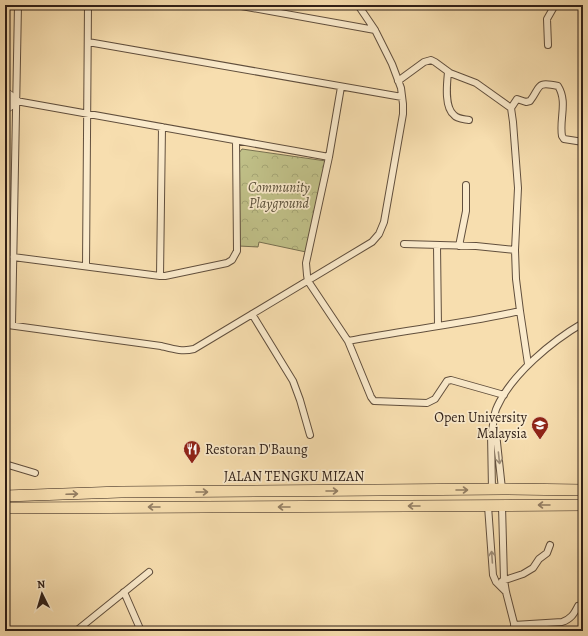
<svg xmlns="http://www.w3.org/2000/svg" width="588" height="636" font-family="Alegreya,serif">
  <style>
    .park { fill: url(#park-crowns); stroke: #787050 }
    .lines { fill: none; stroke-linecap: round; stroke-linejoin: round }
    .minor-casing { stroke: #614f3d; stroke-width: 8 }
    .secondary-casing { stroke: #2f1f17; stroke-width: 10 }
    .trunk-casing { stroke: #2f1f17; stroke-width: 12 }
    .minor { stroke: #faeacb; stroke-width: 6 }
    .secondary { stroke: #faeacb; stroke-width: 9 }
    .trunk { stroke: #f7deaf; stroke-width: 11 }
    .oneway { stroke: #9f8f7a }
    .oneway2 { stroke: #937e63 }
    .labels { text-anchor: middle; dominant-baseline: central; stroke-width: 3.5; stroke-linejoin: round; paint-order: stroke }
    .park-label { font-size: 14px; font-style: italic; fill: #5a4f39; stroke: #faeacb }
    .poi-label { font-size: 14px; fill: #2f1f17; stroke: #faeacb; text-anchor: end }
    .street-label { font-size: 14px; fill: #2f1f17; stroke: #faeacb }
  </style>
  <defs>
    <pattern id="park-crowns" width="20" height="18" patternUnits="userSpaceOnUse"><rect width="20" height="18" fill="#c0c088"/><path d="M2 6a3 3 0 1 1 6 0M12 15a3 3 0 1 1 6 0" fill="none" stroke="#a5a575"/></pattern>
  </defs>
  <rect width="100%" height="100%" fill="#f7deaf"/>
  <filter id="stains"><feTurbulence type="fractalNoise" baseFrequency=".005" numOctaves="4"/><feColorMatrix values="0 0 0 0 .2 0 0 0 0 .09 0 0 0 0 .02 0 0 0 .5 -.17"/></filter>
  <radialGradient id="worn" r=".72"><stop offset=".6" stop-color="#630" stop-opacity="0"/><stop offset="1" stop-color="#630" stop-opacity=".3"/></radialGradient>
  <!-- park -->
  <path class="park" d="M242,149l84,12 -20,91 -47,-10 -1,5 -19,-1v-93z"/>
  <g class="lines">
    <!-- minor casing -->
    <g class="minor-casing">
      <path id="minor" d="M358,5l17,25
        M88,42l314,55
        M548,45l-1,-26 8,-14
        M448,72c-1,11 -4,35 6,43 3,4 10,4 15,5
        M398,81l26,-19 7,-2 4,2 15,11 26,10 35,25
        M341,87l-12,70 -23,106 1,12 1,6 40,60 23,56 3,4 53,2 8,-4 12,-18 4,-1 53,15
        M5,99l324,58
        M404,244l72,2 39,4
        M437,245l1,81
        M459,246l7,-35v-26
        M13,257l147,19h5l62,-13 5,-3 5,-9 -1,-110
        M86,266l2,-261
        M160,276l2,-149
        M252,314l41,67 7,19 10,35
        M5,325h3l153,21c12,3 21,6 33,3l178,-107 7,-8 5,-12 19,-108v-10l-2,-16 -9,-24 -17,-34 -139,-25
        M12,325l6,-320
        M348,341c57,-11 115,-17 172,-30
        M528,364l-8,-53 -4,-32 -1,-29 3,-62 -5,-66 -2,-14 6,-9 9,3 4,-1c11,-14 5,-20 28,-15 10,16 1,33 4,50l2,3 19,3
        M493,428l3,5 6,56
        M5,464l30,9
        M492,490l-1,-56c3,-9 2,-19 6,-27 15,-33 55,-66 86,-84
        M488,506l5,69 3,7 10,10
        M502,506l2,74 2,12 10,39
        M502,581l21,-7 10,-6 6,-9 8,-6 3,-8
        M124,592l17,39
        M514,625l48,-3c9,-3 12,-8 16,-16
        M76,631l73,-59"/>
    </g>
    <!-- secondary casing -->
    <g class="secondary-casing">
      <path id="secondary" d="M5,92l11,9 -11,8"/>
    </g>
    <!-- trunk casing -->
    <g class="trunk-casing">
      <path id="trunk" d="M5,496l116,-4 381,-3 81,1
        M5,508l578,-3"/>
    </g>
    <!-- minor -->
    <use href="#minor" class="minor"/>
    <!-- secondary -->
    <use href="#secondary" class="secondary"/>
    <!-- trunk -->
    <use href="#trunk" class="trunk"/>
  </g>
  <!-- one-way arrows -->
  <defs><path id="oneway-shaft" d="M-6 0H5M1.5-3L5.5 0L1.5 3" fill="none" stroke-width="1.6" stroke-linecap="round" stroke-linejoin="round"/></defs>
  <g class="oneway">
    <use href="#oneway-shaft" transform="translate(499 458) rotate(84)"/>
    <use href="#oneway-shaft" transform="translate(492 557) rotate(-94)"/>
  </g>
  <g class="oneway2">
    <use href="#oneway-shaft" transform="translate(462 490)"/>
    <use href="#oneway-shaft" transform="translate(332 491)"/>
    <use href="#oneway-shaft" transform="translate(202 492)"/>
    <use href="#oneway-shaft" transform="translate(72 494) rotate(-2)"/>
    <use href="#oneway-shaft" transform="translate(544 505) rotate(180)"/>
    <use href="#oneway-shaft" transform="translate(414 506) rotate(180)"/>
    <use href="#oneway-shaft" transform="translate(154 507) rotate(180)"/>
    <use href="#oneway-shaft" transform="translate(284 507) rotate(180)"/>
  </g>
  <!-- icons -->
  <defs>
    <g id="university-pin" transform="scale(0.9)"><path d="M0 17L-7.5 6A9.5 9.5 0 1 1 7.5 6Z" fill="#8f2418" stroke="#faeacb"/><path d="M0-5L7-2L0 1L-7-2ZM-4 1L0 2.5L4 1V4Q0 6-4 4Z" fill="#fff"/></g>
    <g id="restaurant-pin" transform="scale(0.9)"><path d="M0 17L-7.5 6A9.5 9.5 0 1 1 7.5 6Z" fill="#8f2418" stroke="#faeacb"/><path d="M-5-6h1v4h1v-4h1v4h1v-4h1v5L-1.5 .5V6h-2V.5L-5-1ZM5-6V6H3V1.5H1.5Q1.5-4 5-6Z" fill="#fff"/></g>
  </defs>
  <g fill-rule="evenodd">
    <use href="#university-pin" x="540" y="425"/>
    <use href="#restaurant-pin" x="192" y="449"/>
  </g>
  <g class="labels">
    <!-- park labels -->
    <g class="park-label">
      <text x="279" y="187">Community<tspan x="279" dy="16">Playground</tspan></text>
    </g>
    <!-- poi labels -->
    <g class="poi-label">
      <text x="527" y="417">Open University<tspan x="527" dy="16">Malaysia</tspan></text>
      <text x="205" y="449" text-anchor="start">Restoran D'Baung</text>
    </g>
    <!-- street labels -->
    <g class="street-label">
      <text x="294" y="476">JALAN TENGKU MIZAN</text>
    </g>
  </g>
  <!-- margin -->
  <rect width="588" height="636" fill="none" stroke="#f7deaf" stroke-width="20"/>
  <rect x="6" y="6" width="576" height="624" fill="none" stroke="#2f1f17" stroke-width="2"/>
  <rect x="10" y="10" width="568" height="616" fill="none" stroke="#2f1f17"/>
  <!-- north arrow -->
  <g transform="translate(42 594) rotate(355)" stroke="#faeacb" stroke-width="3" paint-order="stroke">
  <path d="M0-3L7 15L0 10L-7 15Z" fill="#2f1f17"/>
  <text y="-6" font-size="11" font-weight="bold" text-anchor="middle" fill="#2f1f17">N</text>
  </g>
  <rect width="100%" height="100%" filter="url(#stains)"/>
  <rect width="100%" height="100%" fill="url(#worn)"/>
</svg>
